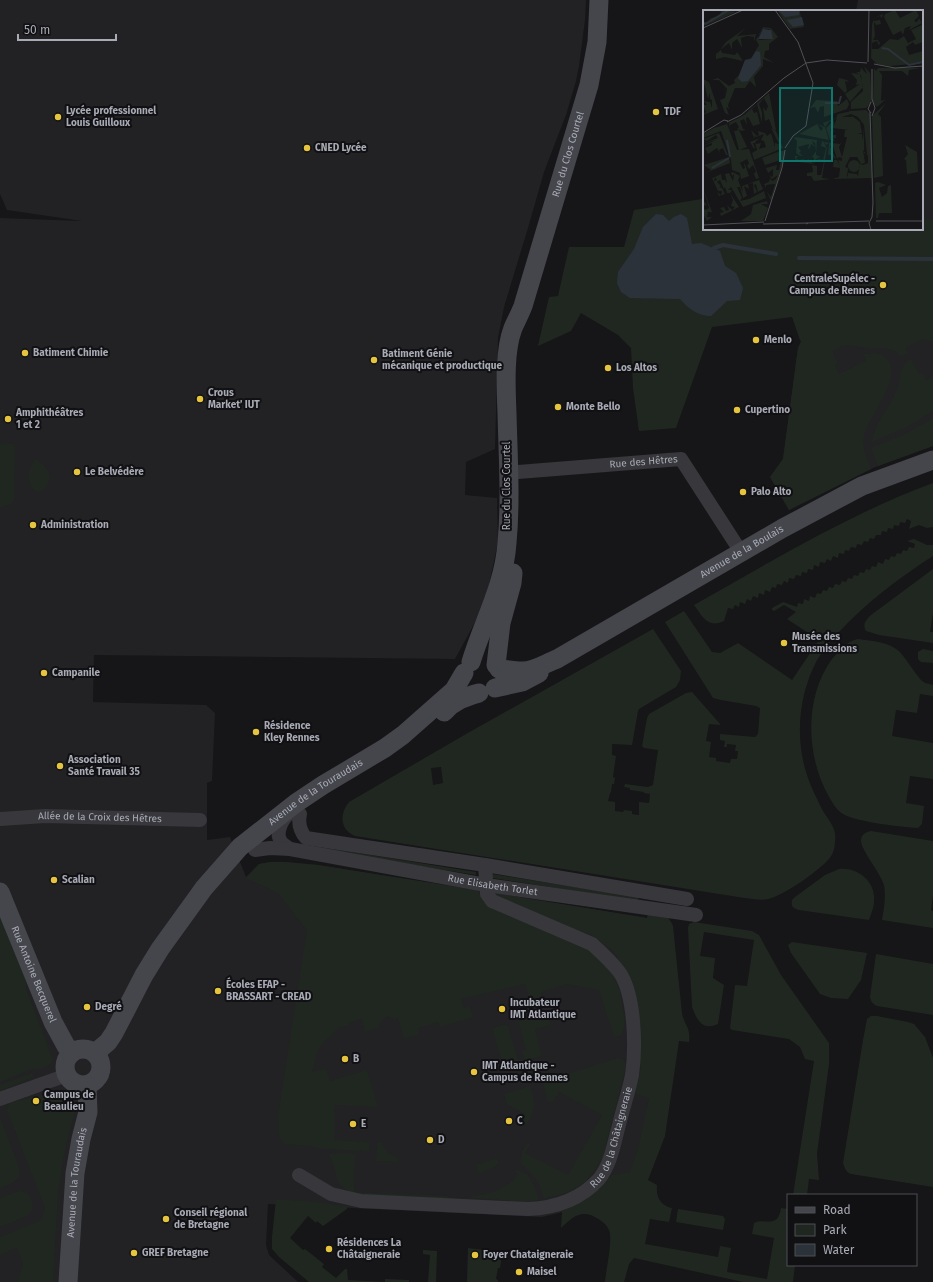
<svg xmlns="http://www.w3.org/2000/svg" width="933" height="1282" font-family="'Fira Sans',sans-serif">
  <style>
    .built { fill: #222124 }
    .green { fill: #202721; fill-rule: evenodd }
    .water { fill: #2c323a }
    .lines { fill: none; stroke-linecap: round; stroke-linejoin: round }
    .stream { stroke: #2c323a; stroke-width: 4 }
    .street { stroke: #37373c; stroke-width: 14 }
    .secondary { stroke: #45464c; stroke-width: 19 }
    .poi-dot { fill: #e5c43f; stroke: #111012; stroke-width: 1.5 }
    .labels { text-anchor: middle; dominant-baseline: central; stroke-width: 4; stroke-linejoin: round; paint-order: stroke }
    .poi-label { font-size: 10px; font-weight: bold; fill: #a8abb6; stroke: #111012; text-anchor: start }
    .street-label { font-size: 10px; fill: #a8abb6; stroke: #111012 }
    .inset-river { fill: none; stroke: #2c323a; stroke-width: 2 }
    .inset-road { fill: none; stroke: #505157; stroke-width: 1 }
    .view { fill: #0f766e; fill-opacity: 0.15; stroke: #0f766e; stroke-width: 2 }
    .inset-edge { fill: none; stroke: #a8abb6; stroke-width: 2 }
  </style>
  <rect width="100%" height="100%" fill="#161517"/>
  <!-- built -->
  <path class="built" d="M0,0h586l-1,20 -6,46 -3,15 -10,34 -22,57 -16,56 -24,79 -6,31 -3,111 -29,13 -1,33 32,3 1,44 -13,62 -30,55 -361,-4 -1,47 113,3 9,8 -3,68 -5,2v57l23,-3 16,40 13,-13 11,-2h15l33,3 329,53 29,115 -46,181 -67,-2 -21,5 -274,-13 -2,41 3,10 29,27h-298v-1064l82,3 -75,-11 -7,-16z
    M858,0h75v446l-60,22 -84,42 -19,-33 13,-18 15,-111 124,-119v-218h-66z"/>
  <!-- green -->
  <path class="green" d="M702,199h2v30h218v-11l11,2v122l-11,-3 -17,9 3,5 -7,4 -6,-6 -11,-3h-15l-24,-3 -13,6 6,13 -3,2 4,8 27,-13 -3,-7c8,-1 17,-2 23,4 20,17 -18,59 -22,78 -2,12 3,22 7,33l-82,41 -19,-33 13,-18 15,-111 3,-7 -1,-1 -8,-23 -80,10 -36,101 -37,3 -6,-43 -2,-40 -13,-13 -37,-22 -10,18 -33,15 11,-49 9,-1 11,-49h55l10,-37z
    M911,359l8,15 4,-1 3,7 7,-3v34l-26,16 -35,15c2,-20 19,-35 25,-53 5,-13 1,-22 14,-30z
    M933,418v28l-55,20 -7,-18 34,-14z
    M0,443l13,1 2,2 -1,53 -2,4 -12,5z
    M36,459c15,9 20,24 3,34 -14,-7 -13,-24 -3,-34z
    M933,483v44l-6,1 -8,-3 -10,4 2,-8 -4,-2 -2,4 -5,-1 -1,4 -5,-1 -1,4 -5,-1 -1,4 -5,-1 -1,4h-5l-2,4 -4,-1 -2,4 -4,-1 -2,4 -5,-1 -1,4 -5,-1 -2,4 -4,-1 -1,4 -5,-1 -1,5 -5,-2 -2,5 -4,-2 -2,4 -5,-1 -1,5 -5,-2 -1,5 -5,-1 -1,4 -5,-1 -1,4 -5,-1 -2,4 -5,-1 -1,5 -4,-2 -2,4 -5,-1 -1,4 -4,-1 -2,5 -5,-2 -1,5 -5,-2 -1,5 -5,-2 -2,5 -4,-2 -2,5 -5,-2 -1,5 -4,-2 -2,4 -5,-1 -4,13c-16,8 -22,-5 -30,-16 78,-44 155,-91 239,-122z
    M914,539l13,6h6v11c-34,22 -66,46 -94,76 -8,9 -16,18 -22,28 -18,34 -22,76 -11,112 4,13 11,27 17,39 6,10 14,17 12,30 0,7 -2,14 -7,19 -11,12 -45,36 -60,39 -10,2 -21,-1 -30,-2l-383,-61c-15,-6 -16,-22 -6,-34l117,-68 187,-105 28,42 -1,9 -4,7 -37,22 -1,2 -6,34 -20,-1v11l4,1 -3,21 2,1 -1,6h-2l-1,8 -1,1 -2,8 7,1v9l8,1 1,-2 8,1v3l7,1v-13l10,1 1,-9 -6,-1v-1l-14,-2v-2l-6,-1 1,-3 23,3 5,-2 5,-35 -14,-2 -2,-2 5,-28 2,-4 37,-21 6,-1 29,33 -12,-1 -3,17 5,1 -2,15 7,1v3l14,2 1,-4h6l1,-8h-3l1,-6 -9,-1v3h-3l1,-6 -5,-1v-6l35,3 3,-3 2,-26 -4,-2 -35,-6 -8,-2 -48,-76 19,-11 28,41 8,1 18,-10 54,37 27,-40 -32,-21 9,-7 -12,-7 -10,6 -2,-1v-2l11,-6 14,5 1,-4 5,1 1,-5 5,2 1,-5 5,2 2,-5 4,1 2,-4 4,1 2,-4 4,1 2,-4 5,1 2,-4 4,1 2,-4 4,1 2,-4 4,1 2,-4 4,1 2,-4 4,1 2,-4 4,1 2,-5 5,2 2,-5 4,1 2,-4 4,1 2,-4 4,1 2,-4 4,1 2,-4 5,1 1,-4 -8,-3zM441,767l2,16 -10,2 -2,-17z
    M933,569v44l-3,19h3v11l-54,-8 -13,-4c-4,-7 0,-11 5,-16z
    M858,639c14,2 32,3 42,13 8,9 13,19 21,28l4,3 8,2v11l-13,-2 -3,19 -21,-3 -4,26 41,7v36l-23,-3 -4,27 18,3 -2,18 -4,4c-16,-1 -62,-6 -75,-14 -7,-4 -11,-12 -15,-19 -22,-40 -24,-98 4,-136 8,-9 15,-18 26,-20z
    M923,649l10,2v12l-12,-1 -3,-3v-7z
    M871,831l62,10v54l-2,15 2,1v17l-51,-8c2,-11 4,-23 2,-35 -4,-13 -23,-35 -23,-44 0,-6 4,-9 10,-10z
    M314,846l162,26v3l-163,-26z
    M270,862h15l33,3 159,25 7,12 38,18 58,24 20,12 12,16 8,19 5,31 -3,13 -8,2 -15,-47 -32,-6 -26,8 1,5 -8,2 5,19 9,-1 3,8 -16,4 7,27 -14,4 3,9 -3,2 -6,-19 4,-2 -8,-29 17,-5 -10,-32 -64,15 3,9 6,-2 3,11 -33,10 -2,-5 -20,6 1,7 -15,4 -6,-21 -4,1 -7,-3 -4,3 -2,4 -3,1v4l-13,4 -3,-13 -14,4v2l-9,3 -17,16 -5,9 -5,19 14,-3 4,12 37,-11 11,36 -5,1 -39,-2v35l35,2v9l-48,-2 -10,-3 -26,-2 -6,-7 -1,-21 29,-186 -29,-37 -32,-15 13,-14z
    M839,869c19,-2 37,13 35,32 0,7 -3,13 -5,19l-70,-10c-6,-2 -8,-3 -7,-10l3,-3 30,-22z
    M492,874l147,23 -1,4 -146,-23z
    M494,893l153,25 1,-6c11,2 21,2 25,14 3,29 6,58 9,87 2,12 9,14 7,29l-10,-1 -14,95 -17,44 9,5c-1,12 3,20 15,23l-3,14 -19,-3 -5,25 73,13 2,-11 11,2 -4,24 40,7 7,-41 -22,-4 2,-11c10,-6 24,7 27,-15l7,1v56h7l-2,17h-50l-109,-24 -5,6 -5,18h-19c1,-12 8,-42 4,-52 -3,-7 -10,-11 -16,-14 -14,-6 -22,3 -32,12l1,-17 25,-12 25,-24 18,-3 8,-23 11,-51 -14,-4 6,-27 -4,-61 -9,-33 -16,-23 -21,-15 -30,-10 -65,-27z
    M0,916l27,67 -1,5 27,72 -1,3c-6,4 -13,7 -20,6l-32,13z
    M694,922l58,9 7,4 22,40 48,68v21l-12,90 2,26 -10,-1 -2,16h-14l21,-134 -9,-2 -5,-12 -11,-8 -57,-9 -2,-2 5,-43 12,1 7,-46 -50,-8 -4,24 15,2 -2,20 11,7 -6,39c-16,7 -21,-4 -26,-17l-4,-79 1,-4z
    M792,942l75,11 -6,27 -13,19 -17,-1 -11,-4 -29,-41 -3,-8z
    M876,954l57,10v51l-56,-9c-4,-2 -6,-4 -7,-9z
    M871,1016h6l31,6 6,2 11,13 8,21v129l-82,-13c-5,-2 -6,-5 -8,-11l20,-123 4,-21z
    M507,1024l13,41 -15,4 -2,-3 -11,-38z
    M618,1058l6,2 2,5 -23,92 -9,14 -9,11 -16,10 -25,7c-6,-21 -9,-21 -23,-36l1,-12 5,-7 4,-1 -6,10 43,22 34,-60 -43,-23 -7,11 -5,-3 -5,-21 23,-7 2,2z
    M32,1073l2,4 -34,14v-6z
    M530,1086c6,15 5,23 -2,38l-3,-1 -2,-4 2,-5 -18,-10 -3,-10z
    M57,1092l12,3 2,3 3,6v10l-10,41 -6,38 -5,89h-37l2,-1 5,-17 -6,-16 -17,7v-18l39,-16 3,-3 3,-10 -38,-98 2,-7 38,-10 2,2z
    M0,1117l19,50c3,14 -9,17 -19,21z
    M381,1142l7,11 11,6 -1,3 -22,-1 1,-18z
    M328,1154h27l-1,38 94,4 1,4 -93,-5c-27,-12 -15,-22 -28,-41z
    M497,1158l2,5c-6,6 -13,8 -21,10l-2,-8z
    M514,1169l13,5 7,11 5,15 -12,2 -63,-5c23,-2 38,-5 54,-22z
    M19,1191c11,1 15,9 13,19l-7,7 -25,10v-29z
    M276,1199l39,3 32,4v3l-24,17 -6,-5 -1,2 -8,-7 -18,22 13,12 2,-1 19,15 -2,3 14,11 9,-9h2l1,11 37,2v-3l24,1v2h-100l-30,-25 -7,-8v-12z
    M678,1209l45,7 2,3 -2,11 -47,-8z
    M468,1248l32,4 1,10 -1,6h-2l-2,11 2,1v2h-31z
    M423,1250l14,1 -1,31h-8l2,-27 -7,-1z"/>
  <!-- water -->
  <path class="water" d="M656,214l7,1 6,6 5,-4 7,-3 6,4 5,26 9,-1 19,8 5,15 11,7 7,15 -3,12 -13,1 -16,15c-13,0 -22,-7 -31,-17l-50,-1 -9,-6 -4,-9 1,-11 16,-23 9,-22z"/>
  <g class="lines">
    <!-- stream -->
    <path class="stream" d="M714,248l9,-3 53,9
      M799,258l134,1"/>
    <!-- street -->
    <g class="street">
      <path id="s1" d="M518,472l163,-13 60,93"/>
      <path d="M290,813c-8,6 -16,21 -8,30 2,2 5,4 8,6"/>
      <path d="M300,814c-2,9 0,17 6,24l179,27 202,34"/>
      <path id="s2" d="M0,819l45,-3 155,4"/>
      <path id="s3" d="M255,850l15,-2 20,1 196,36 210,30"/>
      <path d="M0,1099l67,-24"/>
      <path id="s4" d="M299,1175l32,19 30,7 167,8c27,-1 52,-9 71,-30 12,-15 15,-36 20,-54 4,-17 10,-34 13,-50 4,-27 3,-79 -12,-102 -8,-11 -18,-20 -28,-29l-100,-43 -5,-7 -2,-29"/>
    </g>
    <!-- secondary -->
    <g class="secondary">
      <path id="s5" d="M471,662c12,-40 33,-76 36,-119 4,-43 1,-87 0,-130 -1,-25 -3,-62 6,-85 3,-7 7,-14 10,-22l66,-221 8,-43 2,-42"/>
      <path d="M496,665l5,-42 11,-40 1,-10"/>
      <path id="s6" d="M499,669c7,0 14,2 22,2 12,1 25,-8 36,-12l226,-131 79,-42 71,-26"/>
      <path d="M495,688l27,-6 17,-9"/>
      <path d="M444,712c10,-11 21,-15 35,-19"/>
      <path id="s7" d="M0,892l53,130 13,24 7,6"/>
      <circle cx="83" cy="1067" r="18"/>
      <path id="s8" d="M95,1053l13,-11 6,-9 30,-58 16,-26 44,-61 36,-41 56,-44 27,-18 62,-37 18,-13 51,-45 10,-17"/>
      <path id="s9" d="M68,1282l7,-109 6,-34 7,-27 -1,-27"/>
    </g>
  </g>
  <!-- markers -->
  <g class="poi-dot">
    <circle cx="656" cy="112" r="4"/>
    <circle cx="58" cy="117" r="4"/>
    <circle cx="307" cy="148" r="4"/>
    <circle cx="883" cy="285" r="4"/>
    <circle cx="756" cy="340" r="4"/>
    <circle cx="25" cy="353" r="4"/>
    <circle cx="374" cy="360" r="4"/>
    <circle cx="608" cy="368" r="4"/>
    <circle cx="200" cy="399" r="4"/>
    <circle cx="558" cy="407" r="4"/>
    <circle cx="737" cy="410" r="4"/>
    <circle cx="8" cy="419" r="4"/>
    <circle cx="77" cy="472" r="4"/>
    <circle cx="743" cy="492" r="4"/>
    <circle cx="33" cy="525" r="4"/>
    <circle cx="784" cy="643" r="4"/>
    <circle cx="44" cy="673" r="4"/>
    <circle cx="256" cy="732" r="4"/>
    <circle cx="60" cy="766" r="4"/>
    <circle cx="54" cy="880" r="4"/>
    <circle cx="218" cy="991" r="4"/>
    <circle cx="87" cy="1007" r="4"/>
    <circle cx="502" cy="1009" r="4"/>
    <circle cx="345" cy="1059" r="4"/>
    <circle cx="474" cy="1072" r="4"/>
    <circle cx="36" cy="1101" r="4"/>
    <circle cx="509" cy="1121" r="4"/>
    <circle cx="353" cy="1124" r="4"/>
    <circle cx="430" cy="1140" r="4"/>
    <circle cx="166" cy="1219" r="4"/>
    <circle cx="329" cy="1249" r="4"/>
    <circle cx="134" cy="1253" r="4"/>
    <circle cx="475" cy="1255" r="4"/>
    <circle cx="519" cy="1272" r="4"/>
  </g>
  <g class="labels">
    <!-- poi labels -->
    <g class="poi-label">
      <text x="66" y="111">Lycée professionnel<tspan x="66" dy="12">Louis Guilloux</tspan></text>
      <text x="664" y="112">TDF</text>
      <text x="315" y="148">CNED Lycée</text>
      <text x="875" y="279" text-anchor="end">CentraleSupélec -<tspan x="875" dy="12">Campus de Rennes</tspan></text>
      <text x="764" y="340">Menlo</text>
      <text x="33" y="353">Batiment Chimie</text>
      <text x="382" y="354">Batiment Génie<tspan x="382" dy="12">mécanique et productique</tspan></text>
      <text x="616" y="368">Los Altos</text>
      <text x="208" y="393">Crous<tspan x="208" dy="12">Market’ IUT</tspan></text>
      <text x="566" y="407">Monte Bello</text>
      <text x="745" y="410">Cupertino</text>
      <text x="16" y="413">Amphithéâtres<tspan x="16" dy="12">1 et 2</tspan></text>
      <text x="85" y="472">Le Belvédère</text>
      <text x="751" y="492">Palo Alto</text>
      <text x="41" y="525">Administration</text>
      <text x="792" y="637">Musée des<tspan x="792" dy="12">Transmissions</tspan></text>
      <text x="52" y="673">Campanile</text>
      <text x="264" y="726">Résidence<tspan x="264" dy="12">Kley Rennes</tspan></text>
      <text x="68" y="760">Association<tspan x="68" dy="12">Santé Travail 35</tspan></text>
      <text x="62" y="880">Scalian</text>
      <text x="226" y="985">Écoles EFAP -<tspan x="226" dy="12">BRASSART - CREAD</tspan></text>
      <text x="510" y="1003">Incubateur<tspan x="510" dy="12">IMT Atlantique</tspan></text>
      <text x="95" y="1007">Degré</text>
      <text x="353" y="1059">B</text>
      <text x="482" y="1066">IMT Atlantique -<tspan x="482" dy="12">Campus de Rennes</tspan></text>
      <text x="44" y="1095">Campus de<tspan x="44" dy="12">Beaulieu</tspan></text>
      <text x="517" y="1121">C</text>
      <text x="361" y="1124">E</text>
      <text x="438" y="1140">D</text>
      <text x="174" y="1213">Conseil régional<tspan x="174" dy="12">de Bretagne</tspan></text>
      <text x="337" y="1243">Résidences La<tspan x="337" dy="12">Châtaigneraie</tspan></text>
      <text x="142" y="1253">GREF Bretagne</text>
      <text x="483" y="1255">Foyer Chataigneraie</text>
      <text x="527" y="1272">Maisel</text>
    </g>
    <!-- street labels -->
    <g class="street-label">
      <text stroke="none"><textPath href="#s5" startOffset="523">Rue du Clos Courtel</textPath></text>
      <text stroke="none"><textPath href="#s1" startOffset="126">Rue des Hêtres</textPath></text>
      <text transform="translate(507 486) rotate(-90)">Rue du Clos Courtel</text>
      <text stroke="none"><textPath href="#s6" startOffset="274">Avenue de la Boulais</textPath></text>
      <text stroke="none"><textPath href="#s8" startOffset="347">Avenue de la Touraudais</textPath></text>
      <text stroke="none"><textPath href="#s2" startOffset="100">Allée de la Croix des Hêtres</textPath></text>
      <text stroke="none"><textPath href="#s3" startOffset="241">Rue Elisabeth Torlet</textPath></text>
      <text stroke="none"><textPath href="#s7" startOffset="89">Rue Antoine Becquerel</textPath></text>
      <text stroke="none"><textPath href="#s4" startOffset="358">Rue de la Châtaigneraie</textPath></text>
      <text stroke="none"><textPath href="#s9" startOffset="100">Avenue de la Touraudais</textPath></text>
    </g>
  </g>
  <!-- overview -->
  <g transform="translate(703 10)">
    <rect width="220" height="220" fill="#161517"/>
    <path d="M19,0l14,2 -32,14 7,-8 8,-2zM74,0l23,3 4,14 -14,2zM192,0l5,8 16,-8 3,6 -5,5 3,1 2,-4 3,5 -13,7 2,-4 -6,2 -2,7 -2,-4 -8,4 -9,-18 1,-3zM180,4l-1,4 -2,-2 -6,2v3l6,-1 1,4 -5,1 -2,-3 1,14 -2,4h5l2,3 -1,3 -2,-5 -5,2v6h6l12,-10 8,1 6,-4 4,7 8,-4 -5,-9 11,-5 1,17 -8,3 -2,-3 -7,5 3,8 14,-4v12l-33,3 -13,-2 -6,-6 1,-34 2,-5 2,-2zM44,17l-10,9 19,-2 -2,8v-5l-7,-1 -6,2 1,10 -5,-9 -5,4v7l-3,-7 -9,7 6,-8zM60,17l8,1 7,9 -9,7v6l-4,1 -1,6 10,6 -11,-4v7l-9,11 2,10 -6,-6 -5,7h-10l-7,17 1,4 -3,-2 3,8 -4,-2 -5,-13 5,-2 2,-9 -8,-9h-7l6,-2 11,8 6,-3 -1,-3 5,-5 6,-15 6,-2 8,-13 -3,-5zM60,19h7l3,10 -14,1 -1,-3zM18,40l1,3 13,2 2,-3 6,9 -18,-4 -9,2v-5zM161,56l6,7 2,29 -6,6 -15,1v-7l12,-11 -2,-16 -5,-3h4l1,-4 6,6zM171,58l2,3 2,-3h43l-12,2 -1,6 -6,-5h-23l3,4 -1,26 5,-2 -9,8 -4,-4zM148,63l9,1 3,13 -13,15 -5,-8 15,-10 -4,1 1,-5zM136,68l8,2 2,2 -4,-1 2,10 -2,2 -8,-8zM0,69l6,3 9,27 -15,6 3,-3 -3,-7h4l-3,-4 6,1 2,6v-8l-2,-1v-6l-2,6zM66,83l7,37h-3l-4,-11 -6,3 2,-1 -2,-14 3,4 2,-5 -4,-8 -5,6 3,8v11l-5,-19 -5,5 2,4 3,-1 3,12 -7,2 -5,-9 -2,1 1,7 -3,-6 -4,2 3,8h3l-4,2 -5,-2 2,-2 -3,-5 -6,3v6l-1,-8 15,-8zM144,89l2,5 -2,5 -23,8v-11l-4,1 -2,6 -3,-6 -5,1 6,-8 21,1 1,5zM183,93l-8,11 3,3 2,59 -9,2 -2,-62zM148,101l15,-1 4,4 2,64 -40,1 7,-2 1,-9 -7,-1 1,-7h3l3,7 -2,-7 4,1v-3l-3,-1 -2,2 -4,-13h-3l6,13 -8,-5 1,-11 -3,2 -2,-3 16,2 3,-4 -4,7 3,10 5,-20h-3l1,-7h4l-17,-2 -2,2 6,1 -5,1v3h5v3h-3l2,3 -5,-1 -4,-12 8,-8v5l3,-7 -8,4 -4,5 4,13 -30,-6 18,-10 4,7 2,-3 -6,-4 8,3 -2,-4 13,-5 2,-4zM148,104l7,3 6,8 3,29 -3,-1v-13l-1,-14v15l-1,-7 -5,-1h5l-2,-11 -8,-6v1h-10zM160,140l5,6v7l-5,2 -3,-1 -2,12 -1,-2 -9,-1v3l-1,1 1,-9 -3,-1 5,-10h7l4,7 4,-1zM24,114l10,26 12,-1 10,29 -3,1 -2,-5 2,-3 -3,-6 -4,4 -2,-3 2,-3 -2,-4 -7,4 3,6 2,-1 -1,-4h1l4,12 -8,3 -1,-6 -8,-3 -1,-10 -10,-29 -18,7v-4l11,-6zM68,118l5,3 7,17 -29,12 -2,-7 5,-3 -2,-7h-2l2,5 -1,1 -4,-7 10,-4 -5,4 1,2 5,-1 -2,6 7,-2 -2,-6 -3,-1 3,-6 -8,3 -2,-2 1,2 -1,1 -3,-8 6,6 2,-1 -1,-4 7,2 2,3 4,-3 4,14v-4l4,1zM36,120l8,17 -8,3 -5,-19zM16,123l9,22h-2l-3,-7 -4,2 1,2v1l-3,-5 -9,6 -3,-6 7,-3v-2l-9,3 13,-6 -12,3 14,-5 -2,-3 -9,6 -4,-2zM93,127l21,3 -1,15 5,2 -5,1 7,2 3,-12 -5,-2 1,-5h-3v5v-5h4l4,7 -5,30 9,1 -17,2 -3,-5h-4v-3l6,-1 -1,-7 5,1v9h4l3,-14 -8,-2 -2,5 -15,-2 -1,-1 -3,-2v-3h4l-3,2 3,2 5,-1 -1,3h3l2,-3 6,5v-6l-2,-1 4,-6 -1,-8 -3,-2 3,6 -4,-3 -1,4 -2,1 1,-5 -11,3 3,4 -2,2 3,1 -2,1 5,1h-5l-4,-3 1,-12 -3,-3zM202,135l12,7 1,20 -11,2 -1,-14 -2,-1 4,-5zM77,141h4l-1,12 -12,38 -4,-9 4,5 4,-13 -9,1v3l-2,-4 5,-2 1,-4 2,3 3,-1 3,-5 -6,4 -2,-2 -1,-3 2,3 2,-1v-7l-5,4 -2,-5 11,-3 -1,5h3l2,-10 -16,5 -3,-7zM26,147l1,6 -27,11 8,-4 -7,-5zM145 156a6 6 0 1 1 12 0a6 6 0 1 1-12 0ZM30,162l7,4 -2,4 5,13 -1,-7 17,-6 4,9 -5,3 -2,-8 -2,1 3,7 -3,2 -1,-11 -5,1 1,5 -5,-3 3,10 -4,2 -3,-11h-3l5,11 -2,3 9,-2 15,-8 2,7 -23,9 -12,-20 -3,3h4l-2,3 9,14 -18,9 -1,-3 4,-1 -4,-4 4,-1 2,4 3,-1 -2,-5 5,5 3,-3 -4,-1 2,-6 -3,-7h-3l-2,-6 -1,2 -4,-9 -3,2 4,4 -2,1 3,1 3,6 -6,2 -2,-4 4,3 1,-4h-4l-6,-13 3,-1 -1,4 3,-1 -2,-3 6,-3 1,6h3l2,3 -2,-9 4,-1 4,8 1,-7 -2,2 -1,-3zM175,172l8,3 -7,3 3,9 5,-4 1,-7 3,-1 1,28h-13l-1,5h-2l-1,-35zM0,178l9,24h-4l-1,5h5l-5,4 -4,-7v-14l4,5 -4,1 2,4 4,-2zM64,191l1,3h-7l7,4 -5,13h-22l10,-7 2,-9z" fill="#202721" fill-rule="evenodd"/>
    <path d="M97,0l-1,5 -14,2 -6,-6zM99,7l2,8 -11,2 -6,-7zM60,19l8,1 2,9h-15zM53,41l4,1 1,13 -13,16 -6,1 -4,-4 7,-18 6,-1z" fill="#2c323a"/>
    <path class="inset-river" d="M0,12l2,2 24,-14M179,38l6,1 21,16 14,-3M122,93h14l2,-7M24,130l3,17M9,158l17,-10"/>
    <path class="inset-road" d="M72,0l23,32 15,41 -7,43M0,18l40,-18M165,52l1,-52M171,54l21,4 28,-2M169,59v30l3,9 -3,8M168,92l-3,7 3,4M167,102l3,91 -1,14 -3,6 2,7M24,112l14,-7 43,-37 22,-15 21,-3 40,3M0,123l21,-13 4,1M82,138l8,-12 13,-10M62,211l17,-53 3,-18M173,211h47M105,213l61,-2M60,214l45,-1 -2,1M0,215l61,-3"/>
    <path class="view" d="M77,78h52v73h-52z"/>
    <rect width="220" height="220" class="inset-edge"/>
  </g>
  <!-- legend -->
  <rect x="787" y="1194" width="130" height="72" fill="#111012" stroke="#4d4e54"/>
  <rect x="795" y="1207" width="20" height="6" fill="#45464c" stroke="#4d4e54"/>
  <text x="823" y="1214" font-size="12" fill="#a8abb6">Road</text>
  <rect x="795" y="1224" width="20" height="12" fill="#202721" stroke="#4d4e54"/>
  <text x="823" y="1234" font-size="12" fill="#a8abb6">Park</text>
  <rect x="795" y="1244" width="20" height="12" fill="#2c323a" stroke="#4d4e54"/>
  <text x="823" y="1254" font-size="12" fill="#a8abb6">Water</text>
  <!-- scale -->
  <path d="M18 34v6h98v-6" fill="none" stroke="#a8abb6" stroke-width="2"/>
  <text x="24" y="34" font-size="12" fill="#a8abb6" stroke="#111012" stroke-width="3" paint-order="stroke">50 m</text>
</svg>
